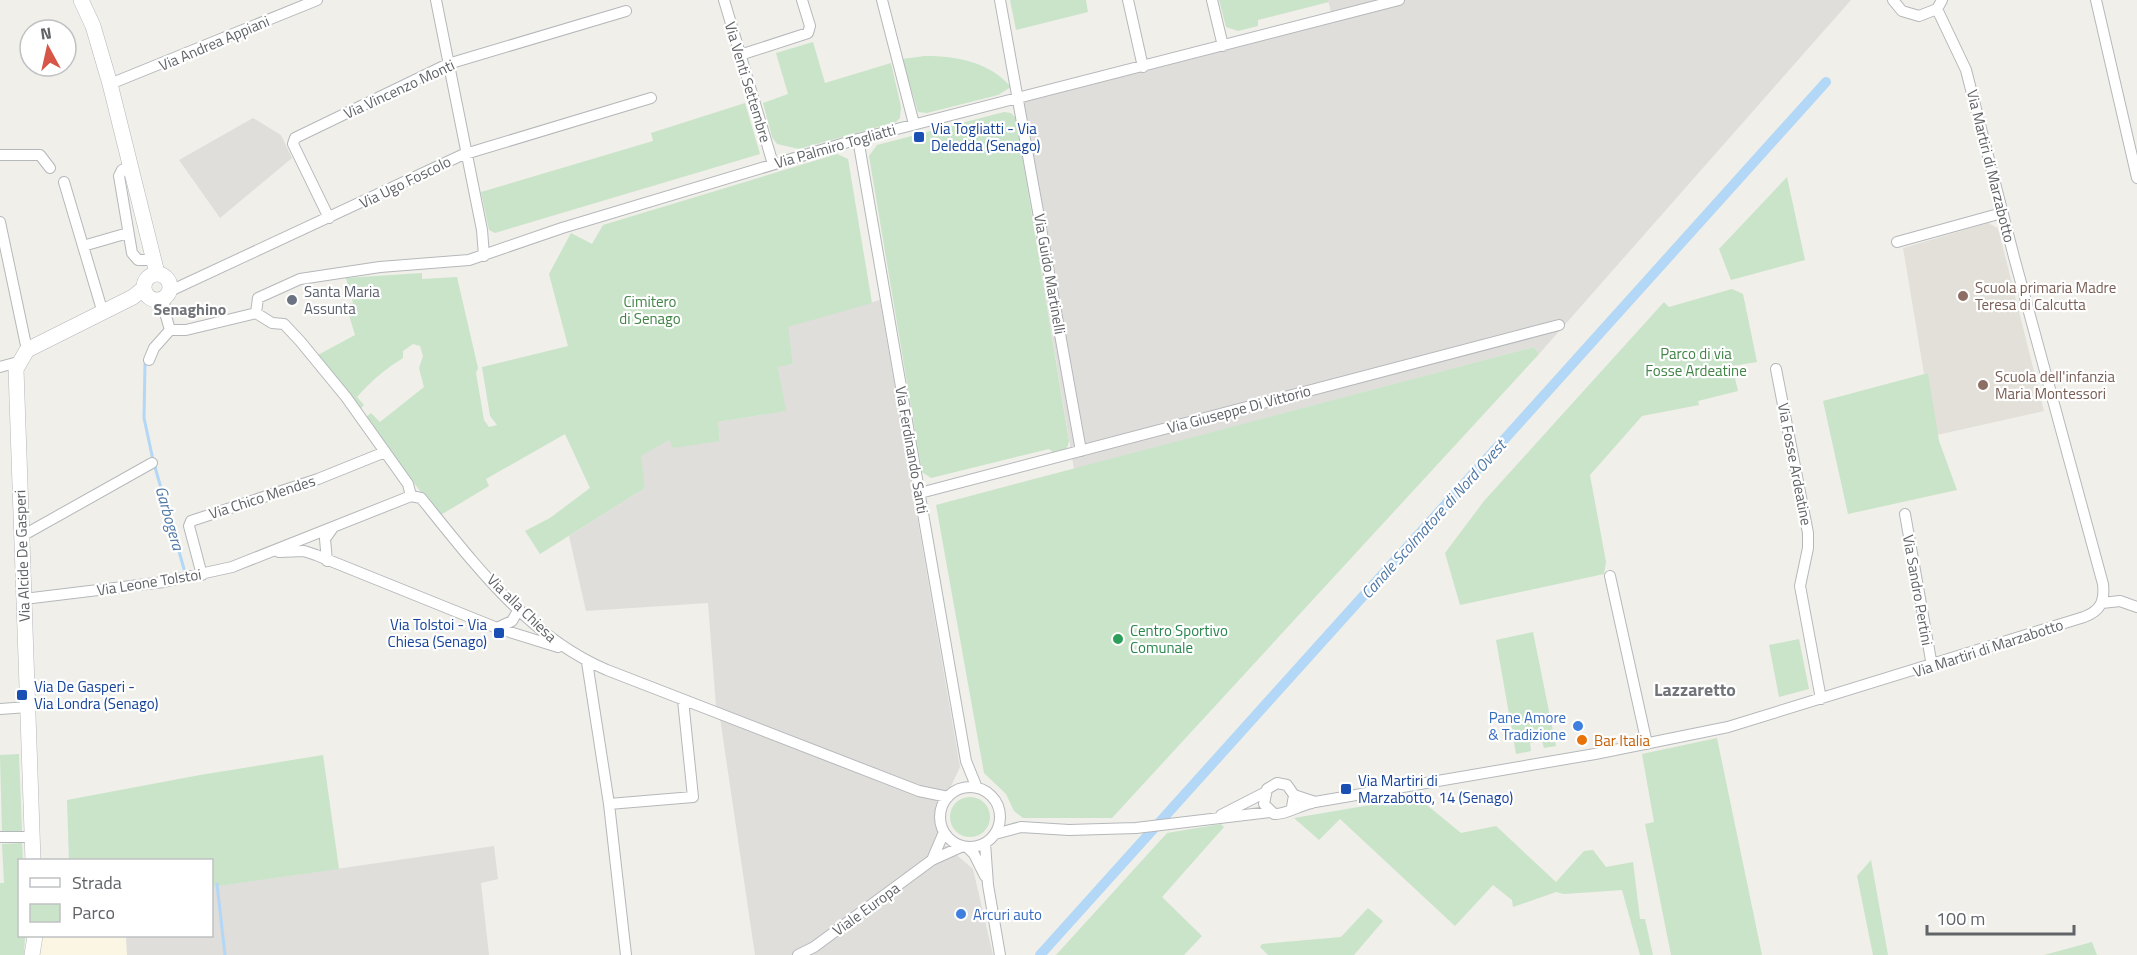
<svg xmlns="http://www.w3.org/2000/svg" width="2137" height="955" font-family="'Titillium Web',sans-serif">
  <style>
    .commercial { fill: #fbf6e3 }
    .industrial { fill: #dfdedb }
    .education { fill: #e3e0da }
    .green { fill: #c9e4c9 }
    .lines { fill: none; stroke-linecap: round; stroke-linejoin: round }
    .stream { stroke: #b3d7f6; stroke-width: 3 }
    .canal { stroke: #b3d7f6; stroke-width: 10 }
    .street-casing { stroke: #b5b8bb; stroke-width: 12 }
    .secondary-casing { stroke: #b5b7bb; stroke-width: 16 }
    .street { stroke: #fff; stroke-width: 10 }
    .secondary { stroke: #fff; stroke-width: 15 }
    .transit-dot { fill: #1a4fb4; stroke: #fff; stroke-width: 2 }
    .education-dot { fill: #8d6e63; stroke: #fff; stroke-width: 2 }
    .worship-dot { fill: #6b7280; stroke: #fff; stroke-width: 2 }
    .leisure-dot { fill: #2e9e5b; stroke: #fff; stroke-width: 2 }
    .shop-dot { fill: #3f7fe0; stroke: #fff; stroke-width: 2 }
    .food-dot { fill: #e8710a; stroke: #fff; stroke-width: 2 }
    .labels { text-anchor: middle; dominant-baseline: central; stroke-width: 4.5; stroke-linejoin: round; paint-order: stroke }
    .street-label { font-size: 15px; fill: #606367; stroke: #fff }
    .transit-label { font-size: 15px; fill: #164399; stroke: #fff; text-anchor: start }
    .education-label { font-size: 15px; fill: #785e54; stroke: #fff; text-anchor: start }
    .worship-label { font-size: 15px; fill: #5b616d; stroke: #fff; text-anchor: start }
    .park-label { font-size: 15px; fill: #418446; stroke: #fff }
    .leisure-label { font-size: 15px; fill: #27864d; stroke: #fff; text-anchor: start }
    .shop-label { font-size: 15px; fill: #366cbe; stroke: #fff; text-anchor: end }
    .food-label { font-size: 15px; fill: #c56008; stroke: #fff; text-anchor: start }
    .neighbourhood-label { font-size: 16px; font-weight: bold; fill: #717579; stroke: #fff }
    .water-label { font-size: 16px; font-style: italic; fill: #5078a6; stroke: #fff }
    .quarter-label { font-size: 18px; font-weight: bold; fill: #717579; stroke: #fff }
  </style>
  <rect width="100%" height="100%" fill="#f0efe9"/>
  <!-- commercial -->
  <path class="commercial" d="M38,936h88l1,19h-91z"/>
  <!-- industrial -->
  <path class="industrial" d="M1328,0h523l-312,354 -5,-7 -460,122 -60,-365 319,-84z
    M253,118l28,17 11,23 -72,60 -41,-58z
    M880,300l80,467 -25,53 10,25 28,24 20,86h-238l-35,-237 -4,-12 -8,-103 -122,8 -17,-75 76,-48 -5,-32 30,-17 50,2 -2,-19 67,-11 -7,-45 15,-2 -6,-37z
    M494,846l4,33 -17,4 8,72h-362l-1,-19h86v-49z"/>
  <!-- education -->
  <path class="education" d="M1988,223l10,5 46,183 -107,24 -9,-62 -4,1 -21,-126z"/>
  <!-- green -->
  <path class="green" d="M1010,0h76l2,12 -72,18z
    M1219,0h109l1,2 -71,18v6l-20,5 -12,-4z
    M813,42l12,41 66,-20 10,44 -1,11 -4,4 -97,27 -22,-5 -5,-7 -9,-34 25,-9 -12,-41z
    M925,56c33,0 64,6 86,31l-13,8 -71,18 -9,-1 -16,-53z
    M745,103l15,51 -265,79 -6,-3 -8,-38 172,-51 -2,-8z
    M1004,112l7,1 5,5 53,323 -2,7 -12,6 -6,-5 -118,29 -9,-6 -53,-316 8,-11z
    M837,154l11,5 24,144 -84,24 5,37 -15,3 8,44 -68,11 2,19 -47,7 -4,-8 -28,16 4,32 -105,66 -15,-23 25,-13 40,-30 -25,-54 -79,45 3,7 -50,30 -74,-98 6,-5 9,9 44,-35 -5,-19 4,-12 -3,-10 -7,-2 -10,7v7c-18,11 -32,23 -46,39l7,8 -5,5 -43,-54 39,-21 -9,-30 7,-2 -7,-25 76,-5v6l35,-2 21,91 -2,5 8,47 5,7 8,-2 -7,-9 -8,-49 86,-21 -19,-72 22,-41 21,11 11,-19z
    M1787,177l18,83 -74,20 -12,-31z
    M1732,289l11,5 14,68 -25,4 6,25 -40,10 1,4 -57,11 -52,59 16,87 -2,12 -144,31 -15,-52 39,-52 180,-199 5,5z
    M1534,347l5,7 -427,464h-89l-9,-7 -8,-17 -22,-21 -48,-268z
    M1928,373l11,68 18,49 -109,24 -25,-113z
    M1533,632l23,114 -12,2 -2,-7 -12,2 1,8 -15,3 -20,-114z
    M1799,639l10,50 -30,8 -10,-52z
    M1717,738l45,217h-91l-26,-131 9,-2 -12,-68z
    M19,754l3,77 -20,1 -2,-77z
    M323,755l16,114 -127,18v-27h-143l-2,-60 133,-25z
    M950 817a20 20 0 1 1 40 0a20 20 0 1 1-40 0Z
    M1417,797l44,36 35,-7 60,56 28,-31 9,-1 13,17 27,-5 7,57h5l8,36h-13l-18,-65 -58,4 -8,-2 -43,15 -1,-7 -19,-15 -38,41 -115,-107 -21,21 -25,-22z
    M1221,824l3,3 -62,70 40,39 -18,19h-128l111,-122z
    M22,843l1,17h-3v76h5l-1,19h-24v-72h4l-2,-39z
    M1871,860l17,95h-15l-16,-79z
    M1368,908l15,13 -29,34h-86l-8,-8 2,-3 79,-7z
    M2092,942l5,13h-53z"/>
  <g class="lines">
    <!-- stream -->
    <path class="stream" d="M145,364l-1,54 9,42
      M155,467l29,102
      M217,884l8,71"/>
    <!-- canal -->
    <path class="canal" d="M1040,955l786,-873"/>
    <!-- street casing -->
    <g class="street-casing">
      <path id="street" d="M436,0l46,230 2,26
        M724,0l49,164
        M882,0l32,124
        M1000,0l81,451
        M1128,0l15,67
        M1212,0l11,46
        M1893,0l9,11 17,5 18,-7 5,-9
        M2096,0l41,178
        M740,55l68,-22 2,-7 -8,-26
        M110,84l207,-84
        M858,139l108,622 11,27
        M0,155h40l10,13
        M132,166l-10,4 -3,6 13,77 6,7h13
        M64,182l19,64
        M329,218l-36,-74 2,-6 153,-74 178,-53
        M0,222l27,128
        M1897,242l105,-29
        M170,291l292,-136 189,-57
        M103,313l-20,-67 45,-13
        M256,313l2,-15 42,-19 80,-12 89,-7 93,-32 296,-89 541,-139
        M256,313l16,10 12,1 16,17 46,56 62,87 3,12
        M170,330h16l70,-17
        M149,360l5,-12 16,-18 -6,-21 1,-11
        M0,367l18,-5
        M1776,369l32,164v15l-8,38 21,113
        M920,493l639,-168
        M411,496l10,2c52,64 107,139 186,172l312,121 29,6
        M1905,514l27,152
        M22,536l130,-73
        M279,552l25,-1 12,4 181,73 61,19
        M327,561l-2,-22 7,-10
        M202,575l-13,-49 2,-5 127,-42 67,-27
        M1610,576l37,168
        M24,599l140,-17 68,-15 179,-71
        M2102,603l18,-2 17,6
        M497,628l15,-7 7,-12
        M587,662l22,142 17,151
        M0,709l28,-2
        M940 817a30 30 0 1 1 60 0a30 30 0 1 1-60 0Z
        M1294,795l21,7 280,-48 133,-27 356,-110c16,-6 21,-15 19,-33l-89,-327 -48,-187 -29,-61
        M609,804l84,-7 -10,-97
        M1292,807l2,-12 -7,-10 -10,-2 -10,6 -3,15 10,10c12,1 25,-9 38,-11
        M1221,815l43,-22
        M995,834l26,-7 48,3 67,-2 134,-16
        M0,837h32
        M985,843l3,42 12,70
        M967,847l7,7 11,22
        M932,860l12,-28
        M798,955l16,-8 118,-87 31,-14"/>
    </g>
    <!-- secondary casing -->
    <g class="secondary-casing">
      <path id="secondary" d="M81,0l12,26 17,58 47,189
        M144 287a13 13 0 1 1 26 0a13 13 0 1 1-26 0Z
        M33,860l-17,-491 11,-19 106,-53 11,-9
        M32,955l3,-19"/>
    </g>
    <!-- street -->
    <use href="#street" class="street"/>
    <!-- secondary -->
    <use href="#secondary" class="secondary"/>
  </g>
  <!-- markers -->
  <g class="transit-dot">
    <rect x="913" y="131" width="12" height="12" rx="3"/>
    <rect x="493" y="627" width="12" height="12" rx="3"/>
    <rect x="16" y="689" width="12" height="12" rx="3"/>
    <rect x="1340" y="783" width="12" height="12" rx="3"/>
  </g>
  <g class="education-dot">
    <circle cx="1963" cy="296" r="6"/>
    <circle cx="1983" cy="385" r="6"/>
  </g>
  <circle class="worship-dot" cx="292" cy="300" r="6"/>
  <circle class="leisure-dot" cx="1118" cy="639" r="6"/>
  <g class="shop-dot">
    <circle cx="1578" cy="726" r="6"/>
    <circle cx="961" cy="914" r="6"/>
  </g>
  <circle class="food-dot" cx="1582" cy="740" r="6"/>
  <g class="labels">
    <!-- street labels -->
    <g class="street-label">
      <text transform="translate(214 43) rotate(-23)">Via Andrea Appiani</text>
      <text transform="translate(748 82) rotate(73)">Via Venti Settembre</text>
      <text transform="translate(399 89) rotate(-25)">Via Vincenzo Monti</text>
      <text transform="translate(835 146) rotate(-16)">Via Palmiro Togliatti</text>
      <text transform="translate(1991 166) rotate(76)">Via Martiri di Marzabotto</text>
      <text transform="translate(405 182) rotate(-26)">Via Ugo Foscolo</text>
      <text transform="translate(1050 274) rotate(80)">Via Guido Martinelli</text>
      <text transform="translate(1239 409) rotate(-15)">Via Giuseppe Di Vittorio</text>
      <text transform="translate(912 450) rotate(80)">Via Ferdinando Santi</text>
      <text transform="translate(1795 464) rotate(79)">Via Fosse Ardeatine</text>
      <text transform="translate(262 497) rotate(-18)">Via Chico Mendes</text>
      <text transform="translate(22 556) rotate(-92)">Via Alcide De Gasperi</text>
      <text transform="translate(149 582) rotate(-9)">Via Leone Tolstoi</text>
      <text transform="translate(1918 590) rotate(80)">Via Sandro Pertini</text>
      <text transform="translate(522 608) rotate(44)">Via alla Chiesa</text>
      <text transform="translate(1988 648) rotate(-18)">Via Martiri di Marzabotto</text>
      <text transform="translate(866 909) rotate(-36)">Viale Europa</text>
    </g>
    <!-- transit labels -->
    <g class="transit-label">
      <text x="931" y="128">Via Togliatti - Via<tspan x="931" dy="17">Deledda (Senago)</tspan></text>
      <text x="487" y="624" text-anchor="end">Via Tolstoi - Via<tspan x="487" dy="17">Chiesa (Senago)</tspan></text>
      <text x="34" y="686">Via De Gasperi -<tspan x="34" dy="17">Via Londra (Senago)</tspan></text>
      <text x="1358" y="780">Via Martiri di<tspan x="1358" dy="17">Marzabotto, 14 (Senago)</tspan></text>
    </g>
    <!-- education labels -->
    <g class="education-label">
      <text x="1975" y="287">Scuola primaria Madre<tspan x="1975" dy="17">Teresa di Calcutta</tspan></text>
      <text x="1995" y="376">Scuola dell'infanzia<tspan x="1995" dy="17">Maria Montessori</tspan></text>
    </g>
    <!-- worship labels -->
    <g class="worship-label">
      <text x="304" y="291">Santa Maria<tspan x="304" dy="17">Assunta</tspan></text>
    </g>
    <!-- park labels -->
    <g class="park-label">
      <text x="650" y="301">Cimitero<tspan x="650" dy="17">di Senago</tspan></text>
      <text x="1696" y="353">Parco di via<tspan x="1696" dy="17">Fosse Ardeatine</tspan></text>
    </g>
    <!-- leisure labels -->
    <g class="leisure-label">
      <text x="1130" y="630">Centro Sportivo<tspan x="1130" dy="17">Comunale</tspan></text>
    </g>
    <!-- shop labels -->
    <g class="shop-label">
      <text x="1566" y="717">Pane Amore<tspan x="1566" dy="17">&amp; Tradizione</tspan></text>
      <text x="973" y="914" text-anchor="start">Arcuri auto</text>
    </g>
    <!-- food labels -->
    <g class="food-label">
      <text x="1594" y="740">Bar Italia</text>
    </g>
    <!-- neighbourhood labels -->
    <g class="neighbourhood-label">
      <text x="190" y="309">Senaghino</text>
    </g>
    <!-- water labels -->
    <g class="water-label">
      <text transform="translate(170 518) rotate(74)">Garbogera</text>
      <text transform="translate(1433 519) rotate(-48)">Canale Scolmatore di Nord Ovest</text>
    </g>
    <!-- quarter labels -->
    <g class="quarter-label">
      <text x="1695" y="689">Lazzaretto</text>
    </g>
  </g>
  <!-- legend -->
  <rect x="18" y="859" width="195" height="78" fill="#ffffff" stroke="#bfc1c2" stroke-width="1.5"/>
  <rect x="30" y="878" width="30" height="9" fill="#ffffff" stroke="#bfc1c2" stroke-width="1.5"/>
  <text x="72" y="889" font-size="18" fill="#606367">Strada</text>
  <rect x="30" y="904" width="30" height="18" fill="#c9e4c9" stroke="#bfc1c2" stroke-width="1.5"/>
  <text x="72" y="919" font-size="18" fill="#606367">Parco</text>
  <!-- north arrow -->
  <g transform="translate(48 48) rotate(352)"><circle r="28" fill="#ffffff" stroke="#bfc1c2" stroke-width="1.5"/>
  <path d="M0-4.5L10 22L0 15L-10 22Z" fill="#d65748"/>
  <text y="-9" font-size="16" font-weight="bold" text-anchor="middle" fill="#606367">N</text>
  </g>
  <!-- scale -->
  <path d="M1927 925v9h147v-9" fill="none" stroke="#606367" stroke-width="3"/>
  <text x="1936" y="925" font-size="18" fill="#606367" stroke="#ffffff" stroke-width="4.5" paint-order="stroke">100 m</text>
</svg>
